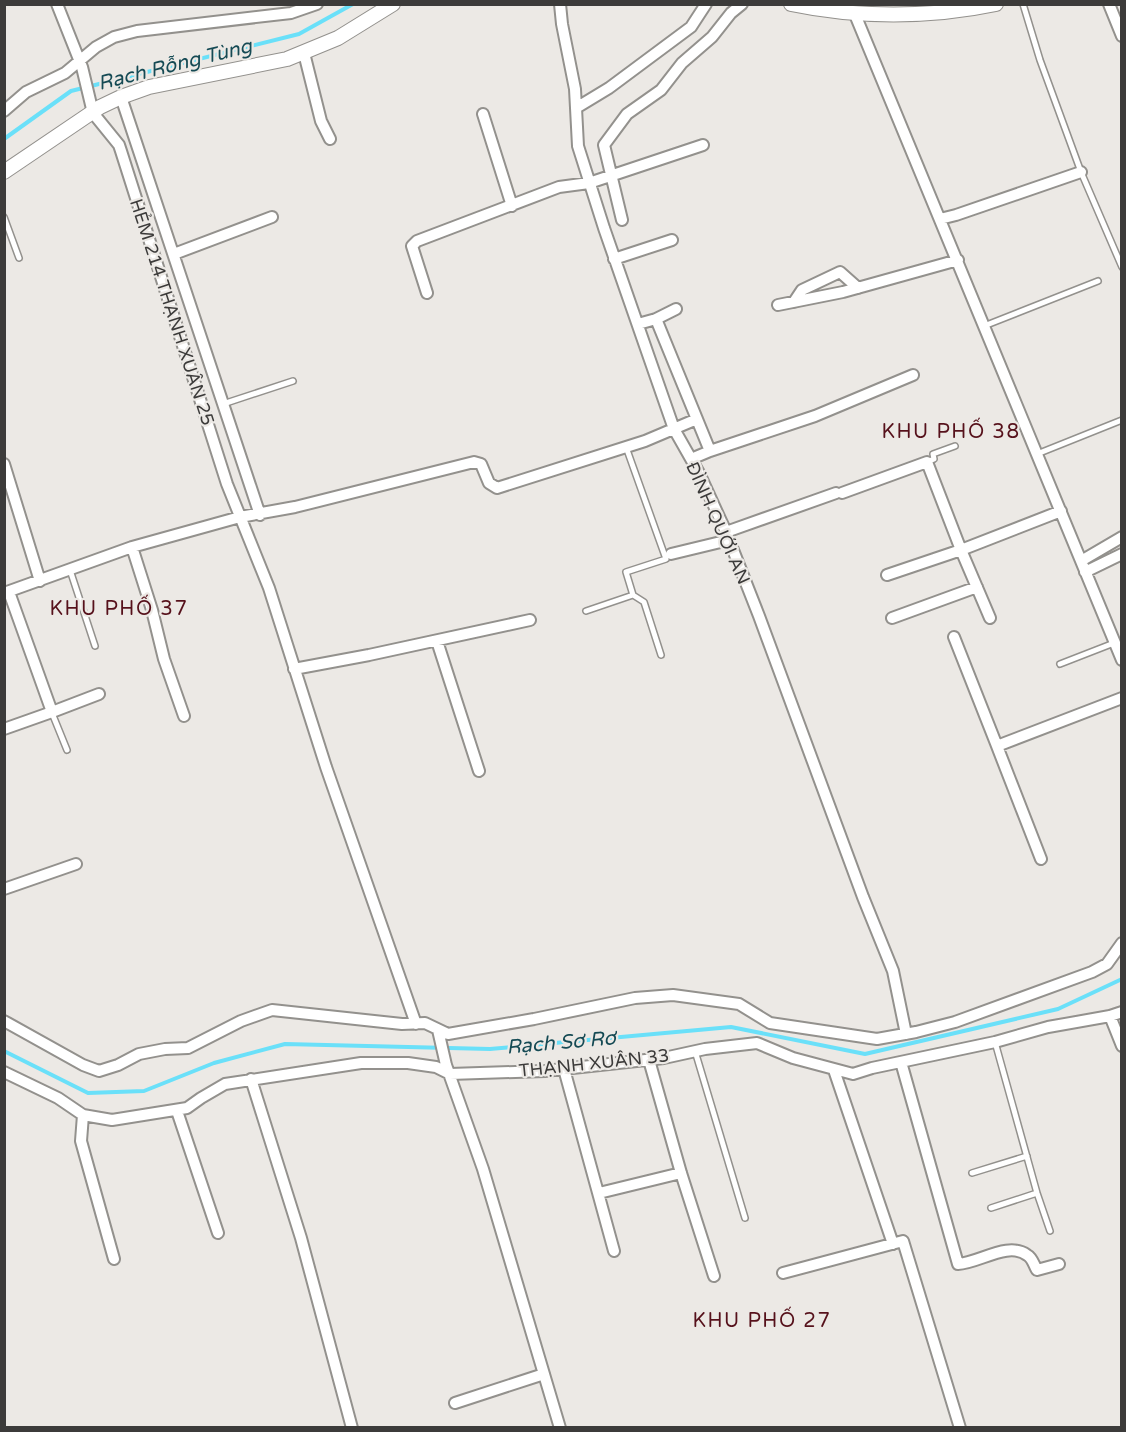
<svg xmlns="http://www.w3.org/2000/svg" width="1126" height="1432" font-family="'Varela Round',sans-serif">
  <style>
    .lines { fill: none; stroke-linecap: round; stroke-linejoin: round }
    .stream { stroke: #6ae0f9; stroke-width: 4 }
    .service-casing { stroke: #93918d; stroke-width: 8 }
    .minor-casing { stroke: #93918d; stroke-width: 14 }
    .tertiary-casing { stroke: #93918d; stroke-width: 16 }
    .service { stroke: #fff; stroke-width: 5 }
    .minor { stroke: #fff; stroke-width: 10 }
    .tertiary { stroke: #fff; stroke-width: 14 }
    .labels { text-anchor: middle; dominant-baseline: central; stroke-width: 4.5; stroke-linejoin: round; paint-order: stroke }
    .street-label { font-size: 18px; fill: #3c3b3a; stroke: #ece9e5 }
    .water-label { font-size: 20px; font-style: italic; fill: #154a54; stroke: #ece9e5 }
    .neighbourhood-label { font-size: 20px; letter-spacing: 1.5px; fill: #56111b; stroke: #ece9e5 }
  </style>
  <rect width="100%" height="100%" fill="#ece9e5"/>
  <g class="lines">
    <!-- stream -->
    <path class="stream" d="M4,139l67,-48 228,-57 54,-30
      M4,1051l84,42 56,-2 70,-28 71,-19 205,5 241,-22 134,27 193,-45 64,-30"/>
    <!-- service casing -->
    <g class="service-casing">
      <path id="service" d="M1023,4l17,56 41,112 41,95
        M4,217l15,41
        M984,326l114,-45
        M223,404l70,-23
        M626,447l40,112 -40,13 7,23 11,7 17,53
        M1037,454l85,-34
        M927,462l7,-3 -1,-5 22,-8
        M70,570l25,76
        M586,611l47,-16
        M1060,664l54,-21
        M52,713l15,37
        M995,1042l42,151 13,38
        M695,1051l50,167
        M972,1173l55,-17
        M991,1208l46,-15"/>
    </g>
    <!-- minor casing -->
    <g class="minor-casing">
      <path id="minor" d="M57,4l25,63 11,46 26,32 2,6 106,333 42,104 57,179 90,257
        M560,4l2,20 13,65 3,57 26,82 70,201 25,44 27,59 33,84 104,281 30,74 13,63
        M1109,4l13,32
        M854,12l268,648
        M304,53l17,68 9,18
        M121,97l139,418
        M576,108l33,-20 82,-61 15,-23
        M4,111l22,-19 39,-19 31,-26 18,-10 23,-6 154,-18 26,-9
        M483,114l29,92
        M940,219l16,-4 125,-43
        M622,220l-18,-75 23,-31 34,-24 21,-27 30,-26 19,-24 11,-9
        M174,254l98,-37
        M614,259l58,-19
        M427,293l-15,-47 5,-5 142,-54 30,-4 114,-38
        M794,302l8,-12 38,-18 18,16
        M778,305l65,-13 115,-32
        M656,319l54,132 -19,8
        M638,324l18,-5 20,-10
        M710,451l105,-35 98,-41
        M4,464l36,117
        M842,493l85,-31 34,88 100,-39
        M726,532l110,-39
        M132,547l20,63 12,49 20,57
        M671,554l58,-14
        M1081,561l41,-24
        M1085,572l37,-18
        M887,575l74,-25 29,68
        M9,592l43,120 47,-18
        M4,593l128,-46 108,-30 55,-10 179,-45 7,2 8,19 8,5 148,-47 52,-22
        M892,618l85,-31
        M954,637l43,109
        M437,641l42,130
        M294,669l75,-14 161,-35
        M4,729l48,-17
        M1041,859l-44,-113 125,-48
        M4,889l72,-25
        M1110,1016l12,30
        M4,1021l79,44 16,6 19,-6 21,-11 26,-5 23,-1 53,-27 31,-11 130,14 23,-1 23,11 86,-15 101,-21 38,-3 66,9 31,19 107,16 39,-7 39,-10 137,-50 15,-8 15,-21
        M438,1030l8,35 37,104 77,259
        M649,1060l32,113 33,103
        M901,1062l57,202c21,-1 50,-23 69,-9 6,3 7,11 10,15l22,-6
        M564,1069l50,182
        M834,1070l59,174
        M4,1072l54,26 25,17 29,5 75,-12 14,-10 24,-14 136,-21h47l28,4 14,7 95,-3 119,-13 41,-9 52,-6 36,15 60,16 19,-6 123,-26 53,-15 62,-11 12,-4
        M251,1079l50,159 51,190
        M177,1111l41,122
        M83,1115l-2,26 33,118
        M599,1193l82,-20
        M783,1273l120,-32 57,187
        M455,1403l89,-29"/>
    </g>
    <!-- tertiary casing -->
    <g class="tertiary-casing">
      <path id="tertiary" d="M791,4c66,14 139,14 205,0
        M4,172l96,-65 21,-10 28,-10 138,-28 51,-21 55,-34"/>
    </g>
    <!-- service -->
    <use href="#service" class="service"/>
    <!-- minor -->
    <use href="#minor" class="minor"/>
    <!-- tertiary -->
    <use href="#tertiary" class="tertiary"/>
  </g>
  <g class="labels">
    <!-- street labels -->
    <g class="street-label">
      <text transform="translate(172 312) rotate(72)">HẺM 214 THẠNH XUÂN 25</text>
      <text transform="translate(718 523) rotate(66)">ĐÌNH QUỚI AN</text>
      <text transform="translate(594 1063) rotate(-6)">THẠNH XUÂN 33</text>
    </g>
    <!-- water labels -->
    <g class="water-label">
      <text transform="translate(175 65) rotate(-14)">Rạch Rỗng Tùng</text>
      <text transform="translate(561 1043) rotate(-5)">Rạch Sơ Rơ</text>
    </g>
    <!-- neighbourhood labels -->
    <g class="neighbourhood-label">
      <text x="951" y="432">KHU PHỐ 38</text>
      <text x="119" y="609">KHU PHỐ 37</text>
      <text x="762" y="1321">KHU PHỐ 27</text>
    </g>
  </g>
  <!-- border -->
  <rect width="1126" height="1432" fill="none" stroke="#3c3b3a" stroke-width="12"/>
</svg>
